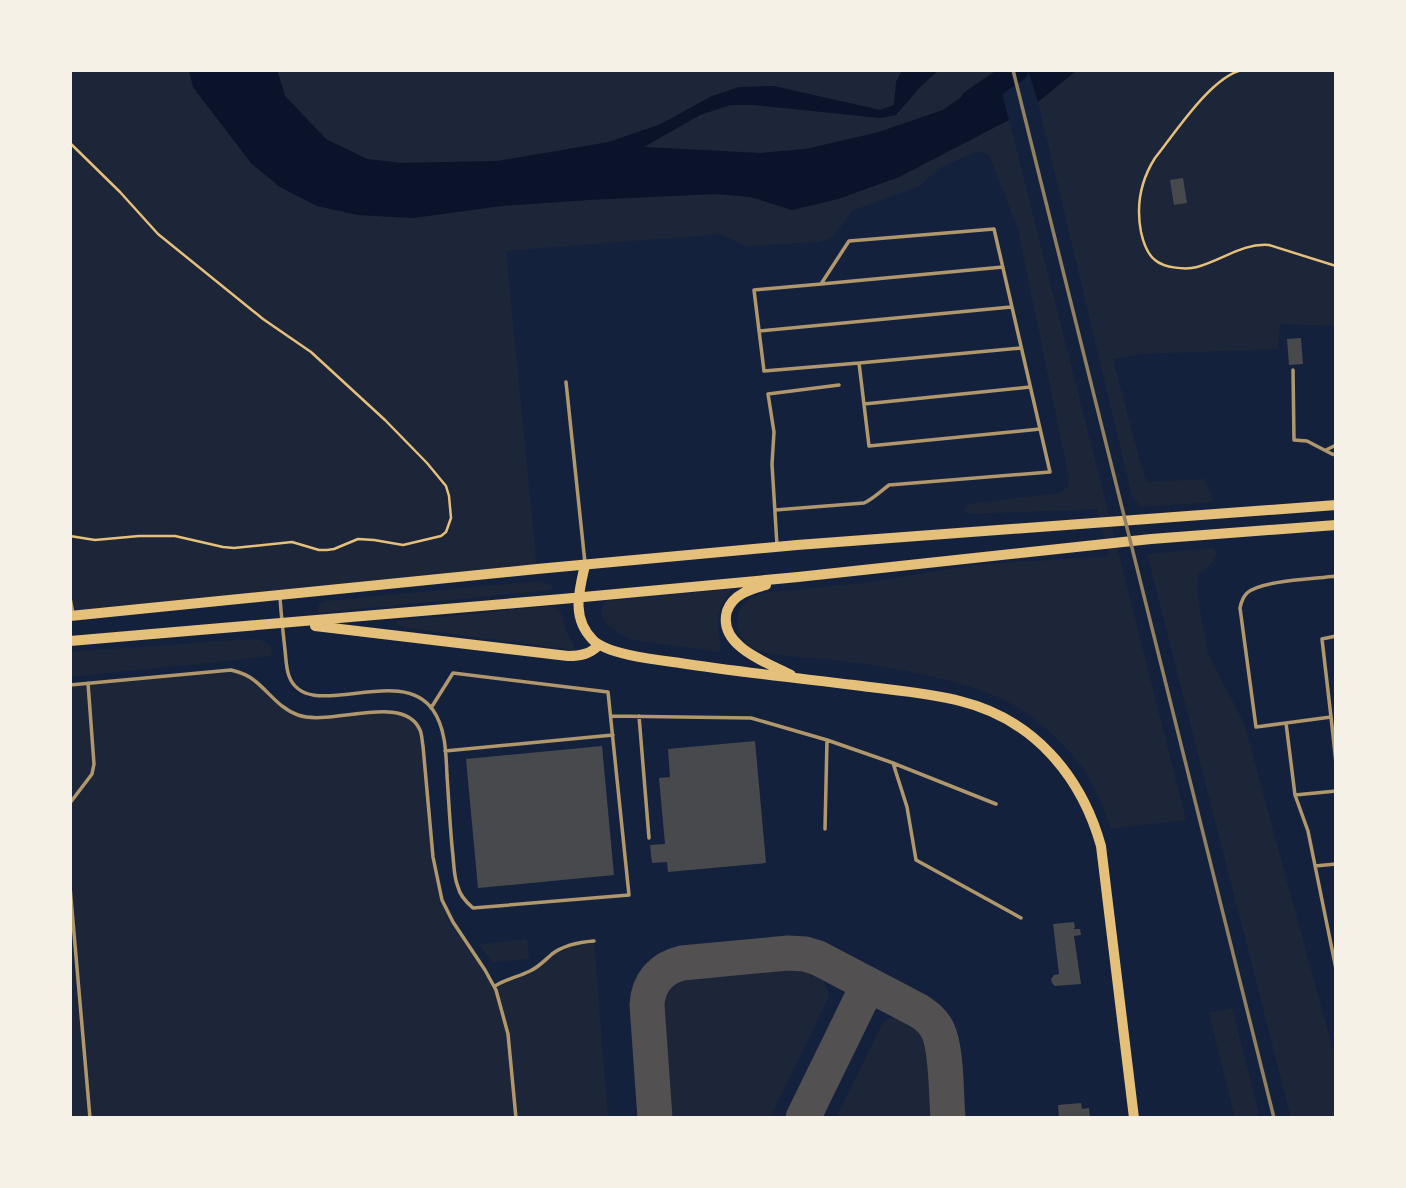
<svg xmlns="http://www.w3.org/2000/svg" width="1406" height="1188" font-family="Cabin,sans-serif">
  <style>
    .green { fill: #1d2539 }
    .water { fill: #0b132b }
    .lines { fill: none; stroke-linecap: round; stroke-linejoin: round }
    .river { stroke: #0b132b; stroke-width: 23 }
    .taxiway { stroke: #525050; stroke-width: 35 }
    .building { fill: #48494c }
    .path { stroke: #e5c07b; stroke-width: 2.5 }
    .service { stroke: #b1986c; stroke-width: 3.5 }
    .primary { stroke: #e5c07b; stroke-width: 10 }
    .rail { stroke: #918062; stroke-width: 3.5 }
  </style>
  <rect width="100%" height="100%" fill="#14213d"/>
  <!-- green -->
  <path class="green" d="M70,70h119l4,17 58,76 29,24 37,19 41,9 55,3 88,-12 87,-6 127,-6 36,3 41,13 46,-11 61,-22 110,-57 177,700 -75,9c-8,-21 -16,-44 -29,-62 -21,-27 -46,-50 -76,-66 -44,-22 -115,-34 -164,-40 -26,-4 -60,-2 -85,-11 -21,-8 -28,-37 -8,-51 4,-2 10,-4 14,-6l101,-10 110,-18 135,-9 -12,-47 -127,5 -6,-3 3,-7 92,-11 9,-6 1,-9 -51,-249 -29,-74 -12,-4 -37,17 -21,18 -67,25 -19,26 -13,5 -75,4 -24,-12 -215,17 31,318 -467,47z
    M277,70h625l-6,12 -2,23 -14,5 -106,-24 -62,10 -51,28 -52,18 -112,19 -95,2 -35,-4 -41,-20 -41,-43z
    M939,70h56l1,3 -53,37 -64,22 -73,17 -46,4 -117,-6 57,-32 30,-10h24l126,13z
    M1077,70h259v256l-56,-2 -2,25 -137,5 -28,5 28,106 6,17 58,-3 8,23 -72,5 -9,-11 -94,-394z
    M1212,548l5,4 -3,9 -16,14 -1,17 11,62 36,69 92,338v57h-45l-144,-564z
    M541,581l12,5 -2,4 -233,23c-1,-6 1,-8 6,-12z
    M730,589v3c-8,12 -14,23 -12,37 1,8 3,15 2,23l-87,-12c-14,-6 -43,-21 -27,-39z
    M553,606l8,7 5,18 9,17 -1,2 -167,-22 -10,-3v-4z
    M252,639l9,1 10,6 1,10 -202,21v-25z
    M231,670l13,4 27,23 27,18 19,3 68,-7 18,2 10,6 7,11 13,127 9,43 11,22 41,64 36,-15 23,-18 12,-6 29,-6 14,177h-538v-433z
    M527,939l2,20 -37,3 -13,-18z
    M771,969c25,0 53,-4 58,27l-59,122h-101l-10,-116c1,-11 4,-19 15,-23z
    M1232,1008l28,110h-25l-26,-105z
    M902,1017c15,5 24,13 29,29l6,72h-101l47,-96 4,-3z"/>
  <!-- water -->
  <path class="water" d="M189,70h88l8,26 41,43 41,20 35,4 95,-2 112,-19 52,-18 51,-28 27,-9 35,-1 106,24 14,-5 2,-23 6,-12h37l-18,16 -25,29 -16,3 -126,-13h-24l-30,10 -56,32 116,6 46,-4 73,-17 64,-22 53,-37 13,47 -110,57 -61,22 -46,11 -41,-13 -36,-3 -127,6 -87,6 -88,12 -55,-3 -41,-9 -37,-19 -29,-24 -58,-76z
    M1028,70h49l-39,32z"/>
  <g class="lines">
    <!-- river -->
    <path class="river" d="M972,101l45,-31"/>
    <!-- taxiway -->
    <path class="taxiway" d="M655,1118l-8,-113c1,-22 14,-37 35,-42l106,-10 17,1 13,4 101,53c8,5 15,11 19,20 9,19 8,64 10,87
      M803,1118l65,-133"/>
  </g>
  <!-- building -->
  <path class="building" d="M1183,178l4,25 -13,2 -4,-25z
    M1301,338l2,26 -14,1 -2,-26z
    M755,741l11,122 -98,9 -1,-10 -15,1 -2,-18 15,-1 -6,-66 11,-1 -2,-28z
    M602,746l12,129 -136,13 -12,-129z
    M1074,922l1,6h-1v1h6l1,6 -7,1 7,48 -26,2 -3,-3 -1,-4 3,-4 5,-1 -6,-50z
    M1081,1103l1,6 7,-1 1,10h-31l-1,-13z"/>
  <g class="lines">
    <!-- path -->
    <path class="path" d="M1242,70c-31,7 -67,63 -87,88 -14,22 -19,48 -14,74 2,9 6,22 14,28 9,8 31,10 42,7 26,-7 45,-24 72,-22l67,21
      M70,143l50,49 38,42 105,85 48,33 74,68 42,43 19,23 3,10 2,22 -5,14 -5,4 -38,9 -29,-5 -16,-1 -24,10 -7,1h-8l-27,-8 -58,6 -11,-1 -48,-11h-36l-44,4 -25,-4"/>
    <!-- service -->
    <path class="service" d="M821,284l182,-17
      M759,331l252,-24
      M859,363l162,-15
      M1293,370l1,70 13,1 25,13 4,1
      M566,382l19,181
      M864,404l166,-17
      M1326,450l10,-5
      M775,510l89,-7c9,-4 17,-12 25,-18l161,-13c-19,-81 -37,-162 -56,-243l-145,12 -28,43 -67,6 10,81 95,-8 10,83 171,-17
      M777,545l-5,-81 2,-32 -6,-38 71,-9
      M1336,577v-1c-21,3 -74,4 -89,17 -4,4 -6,10 -7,15l16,119 30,-4 9,72 13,36 28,138
      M280,597c1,17 3,35 5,53 1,8 1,18 4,26 18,49 110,-14 144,34 13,19 13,44 14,66 2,27 3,53 6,80 1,10 1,22 5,31 2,9 8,15 15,21l156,-13 -21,-203 -155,-19 -22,35
      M70,598l3,15
      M70,685l161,-15c9,2 17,5 24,11 14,11 25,28 43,34 32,12 106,-23 122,15 2,4 2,11 3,16l10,111 9,43 11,22 32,48 11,20 12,44 8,84
      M611,716l140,2 76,22 -2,89
      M639,716l10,122
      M1331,717l5,46
      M1286,723l45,-6 -9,-78 14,-3
      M827,740l66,23 103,41
      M445,751l168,-16
      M893,763l14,44 9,53 105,58
      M1295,795l41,-4
      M70,803l22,-29 2,-10 -6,-81
      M1315,866l21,-2
      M70,887l20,231
      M495,986c11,-7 23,-9 35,-15 9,-4 15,-11 22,-17 12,-9 28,-12 42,-13"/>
    <!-- primary -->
    <path class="primary" d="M585,565c-6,26 -14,53 8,75 15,15 65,20 87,23 58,9 116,15 174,22 35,5 71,7 106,16 73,18 121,74 141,145l33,272
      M766,585c-15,4 -33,9 -39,26 -10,35 41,52 64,64
      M70,616l467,-47 260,-24 539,-40
      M315,626l253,30c13,0 22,-2 31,-11
      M70,641l492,-42 236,-22 353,-38 185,-14"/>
    <!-- rail -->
    <path class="rail" d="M1013,70l261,1048"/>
  </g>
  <!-- border -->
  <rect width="1406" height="1188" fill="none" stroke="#f6f1e7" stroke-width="144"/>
</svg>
